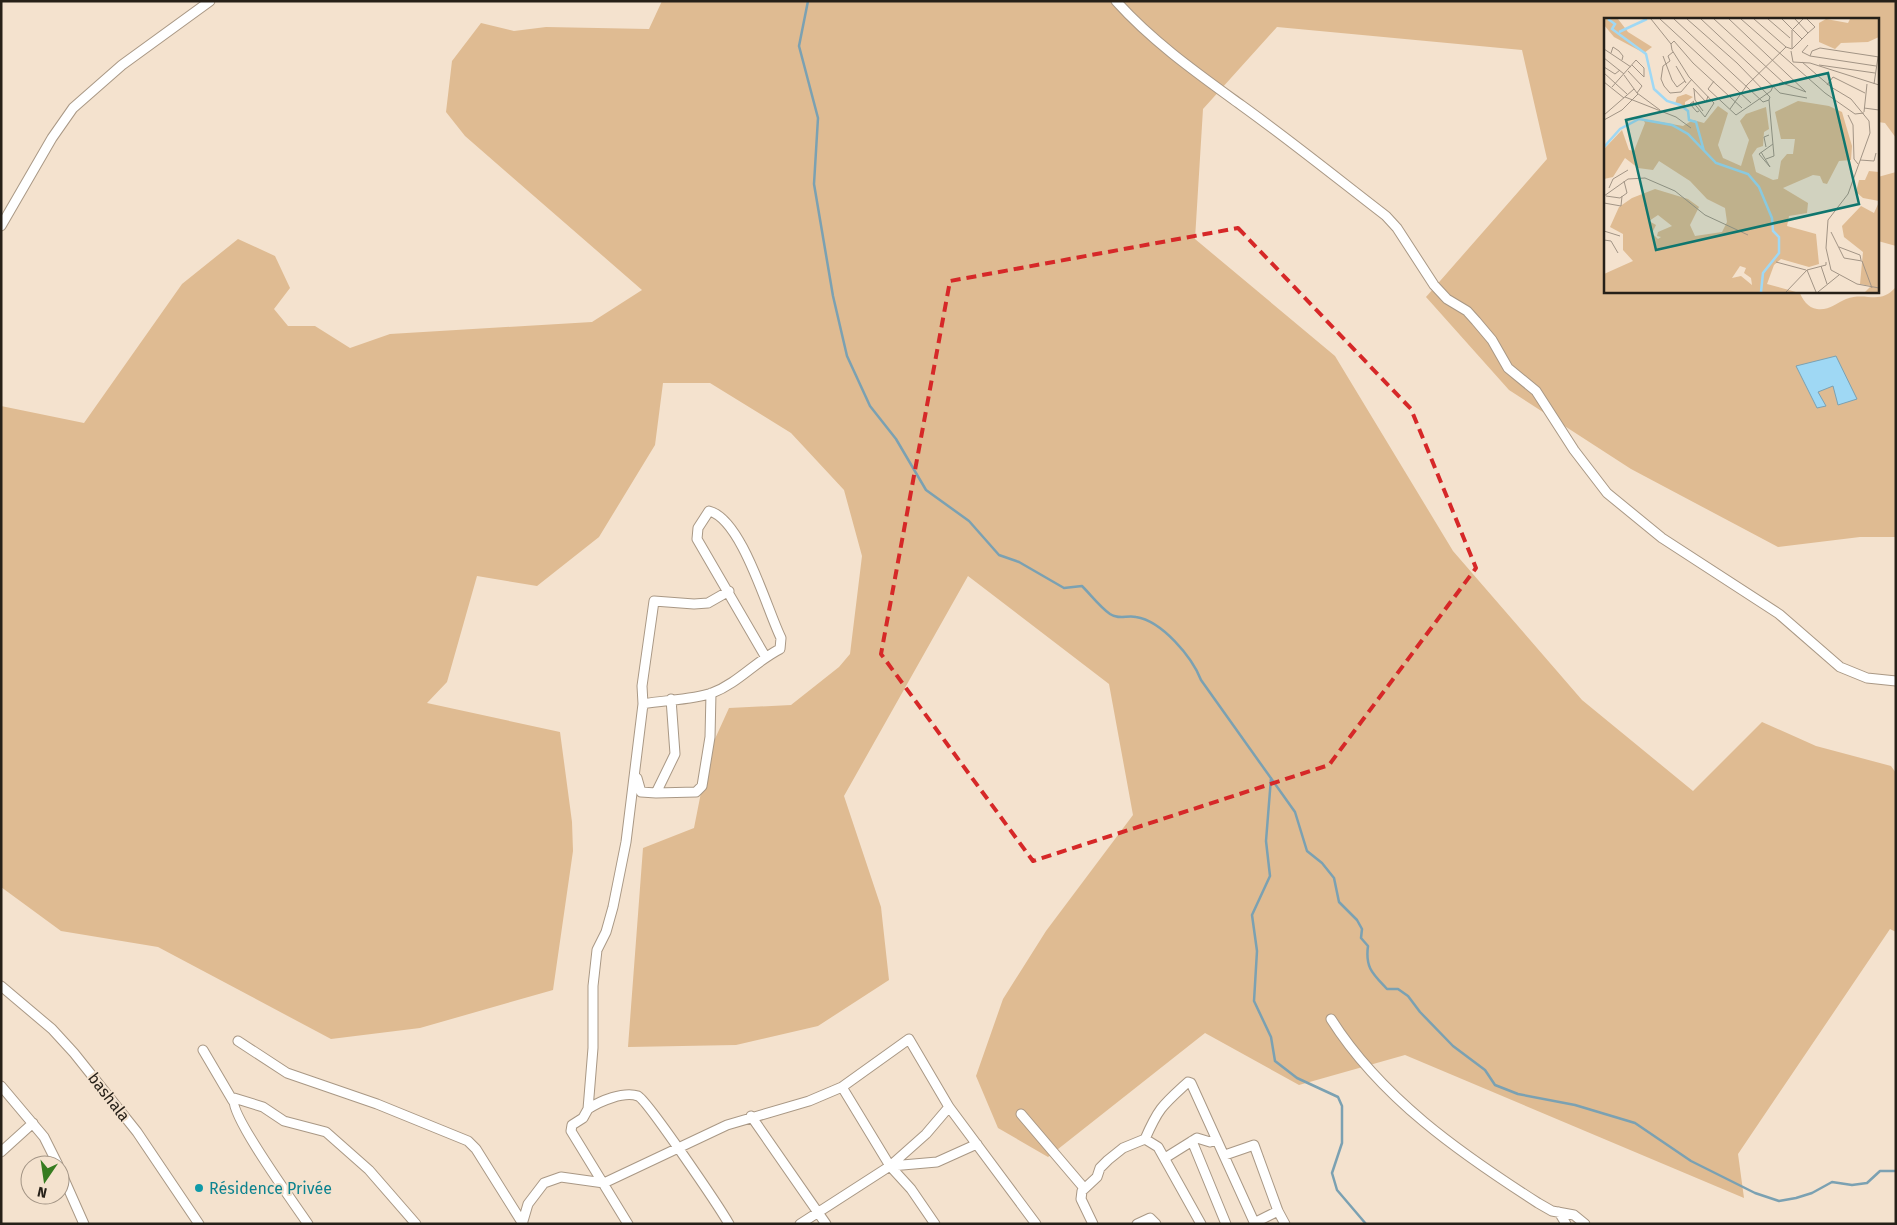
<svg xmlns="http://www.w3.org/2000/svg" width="1897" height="1225" font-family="'Fira Sans',sans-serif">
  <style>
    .green { fill: #dfbb92 }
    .water { fill: #9fd8f4; stroke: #7ba1b2 }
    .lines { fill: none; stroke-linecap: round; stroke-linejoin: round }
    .stream { stroke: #7ba1b2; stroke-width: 2.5 }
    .minor-casing { stroke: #a99885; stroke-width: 11 }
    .minor { stroke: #fff; stroke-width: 9 }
    .marked { fill: none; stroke: #d62828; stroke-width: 4; stroke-dasharray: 10 6; stroke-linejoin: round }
    .culture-dot { fill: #0f9aa8; stroke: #f4e2ce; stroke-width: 2 }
    .labels { text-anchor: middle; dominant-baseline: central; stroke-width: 4; stroke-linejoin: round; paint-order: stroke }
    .street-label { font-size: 16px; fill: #262018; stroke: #f4e2ce }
    .culture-label { font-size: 16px; fill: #0d838f; stroke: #f4e2ce; text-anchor: start }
    .inset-river { fill: none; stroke: #9fd8f4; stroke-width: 2.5 }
    .inset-road { fill: none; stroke: #a29485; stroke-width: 1 }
    .view { fill: #0f766e; fill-opacity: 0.15; stroke: #0f766e; stroke-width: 2.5 }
    .inset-edge { fill: none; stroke: #262018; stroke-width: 2.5 }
  </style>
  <rect width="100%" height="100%" fill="#f4e2ce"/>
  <!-- green -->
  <path class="green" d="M662,1h1234v137l-11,-15 -7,-1v-103h-272v272h193c3,8 9,17 18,18 11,2 20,-6 29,-10 21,-8 33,7 50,-12v250h-36l-82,10 -147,-78 -122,-79 -83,-93 121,-138 -25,-109 -245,-23 -74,82 -8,130 140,117 118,195 129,149 111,91 69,-69 54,24 75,20 5,7v159l-6,-3 -152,225 6,44 -339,-143 -106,30 -94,-52 -157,124 -50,-29 -22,-52 27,-77 43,-68 87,-116 -24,-131 -141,-108 -124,220 37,111 8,73 -71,46 -82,19 -108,2 15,-199 51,-20 15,-76 20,-44 62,-3 48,-38 11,-13 12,-98 -18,-66 -53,-57 -81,-50h-47l-8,62 -56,92 -62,49 -60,-10 -30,106 -20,21 133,29 12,90 1,29 -20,139 -133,38 -89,11 -173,-92 -97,-16 -60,-44v-481l83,17 98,-139 56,-45 37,17 15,32 -16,21 14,17h27l35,22 40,-14 202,-12 50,-32 -177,-154 -19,-24 6,-51 29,-38 33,8 32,-4 103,2z
    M1896,172v74l-18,-5v-64z"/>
  <!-- water -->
  <path class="water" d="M1836,356l21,43 -19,6 -5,-19 -15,6 8,14 -9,2 -21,-42z"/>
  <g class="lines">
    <!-- stream -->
    <path class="stream" d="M808,1l-9,45 19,72 -4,66 19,112 14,60 23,50 26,33 30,51 43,31 30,34 20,7 45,26 18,-2c9,9 18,21 28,28 9,6 17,1 26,3 26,4 56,40 65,63l94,132 12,39 15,12 12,15 5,24 18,18 5,9 -1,9 7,8c-3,22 5,28 19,43h11l10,7 12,16 33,34 32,24 10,15 23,9 57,11 60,18 56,38 64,32 24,8 17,-3 16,-5 20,-11 20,3 15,-2 13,-12h16
      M1271,778l-5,63 4,35 -18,39 5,36 -3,50 17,36 4,24 22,17 41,19 4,9v37l-10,30 5,17 29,34"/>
    <!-- minor casing -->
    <g class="minor-casing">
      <path id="minor" d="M1116,1c37,41 81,72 125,104 50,36 97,74 145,111l11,12 37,57 13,14 20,12 9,10 16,19 16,28 28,23 38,59 33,43 55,45 117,76 61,53 27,11 29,3
        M1,226l51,-88 21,-30 49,-43 88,-64
        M643,704c21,-4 49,-4 69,-11 26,-10 44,-32 68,-44l1,-11c-14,-28 -39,-119 -72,-127l-11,17 -1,11 68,117
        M637,778l4,14 15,1 19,-39 -4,-55
        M656,793l40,-1 6,-6 8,-49 1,-44
        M1,986l51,43 22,24 63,79 62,92
        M1331,1019c50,79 129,134 207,184l14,8 22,4 11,9
        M238,1041l49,32 90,31 91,37 8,8 47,75
        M203,1050l30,51
        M1,1086l43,51 14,28
        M842,1087l48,79 21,23 24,35
        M588,1109l-5,9 -11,7 -1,6 57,93
        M1021,1114l63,74
        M751,1116l75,108
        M1145,1139c14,-32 18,-34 43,-57l3,1 64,141
        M1192,1141l34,83
        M1,1152l32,-29
        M1225,1155l29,-10 24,66 7,13
        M1165,1158l32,-20 13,4 7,-2
        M891,1166l46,-4 40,-18
        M60,1170l24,54
        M1559,1212l7,12
        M523,1221l5,-17 16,-21 17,-6 43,6 123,-58 82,-24 33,-14 67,-48 40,68 87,117
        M1254,1223l24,-12
        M308,1224c-12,-18 -80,-111 -74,-126l29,9 21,14 42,11 43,38 47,54
        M729,1224c-9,-16 -82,-124 -91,-128 -14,-5 -38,5 -50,13l5,-61v-62l4,-36 9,-18 7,-25 13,-65 17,-138 -1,-18 12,-85 40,3 14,-1 21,-12
        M800,1224l90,-58 36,-32 23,-27
        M1093,1224l-12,-25 1,-8 15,-14 3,-9 8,-8 15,-12 22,-9 13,8 43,77
        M1137,1224l13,-6 6,6"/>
    </g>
    <!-- minor -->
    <use href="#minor" class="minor"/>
  </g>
  <!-- marked area -->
  <path class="marked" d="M1238,228l173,181 65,159 -147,197 -296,96 -152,-207 69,-373z"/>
  <!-- markers -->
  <circle class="culture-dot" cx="199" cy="1188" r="5"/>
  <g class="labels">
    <!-- street labels -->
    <g class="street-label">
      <text transform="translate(109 1097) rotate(52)">bashala</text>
    </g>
    <!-- culture labels -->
    <g class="culture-label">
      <text x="209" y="1188">Résidence Privée</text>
    </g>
  </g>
  <!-- overview -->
  <g transform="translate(1604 18)">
    <rect width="275" height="275" fill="#f4e2ce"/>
    <path d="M0,1h14l10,13 24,15 -8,6 -30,-16 -10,-12zM222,1l22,4 2,-4h29v18l-11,5 -27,1 -6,6 -16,-7v-19zM82,76l7,3 -8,5v4l-10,-2 2,-7zM194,83l31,5 13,6 10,34 -1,14 -12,1 -12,23 -4,-1 -3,-7 -7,-1 -30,13 25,15 -1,10 -18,3 -2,10 29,8 3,30 -10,3 -28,-8 -7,6 -7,19 29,8h-192v-18l29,-13 -10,-11v-16l-13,-7 9,-20 13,-9 23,-9 33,10 11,8 -9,18 5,11 27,-4 5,-10 -2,-14 -18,-9 -17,-18 -31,-20 -6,9 -15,-2 -13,-10 -12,19 -9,2v-30l18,-19 7,20 5,1 11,-28 -2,-4 40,7 10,-6 11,3 14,-17 10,7 -10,32 5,13 18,8 8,-26 -9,-19 6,-7 20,-7 3,22 -5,3 -1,14 -6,2 -5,7 4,17 17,8 5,-1 3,-18 6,-7h6l2,-15h-14l-6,-27zM54,197l14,11 -14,6 -1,4 4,1 -3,2 -6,-6 4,-8 -7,-4zM136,248l6,2 -2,5 7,5 1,7 -11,-9 -9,2zM265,153l10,1v29l-16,-3 -7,-6 3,-12h6zM275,184v90h-14l6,-6 -11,-2 3,-32 -19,-15 -2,-11 19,-20 13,7z" fill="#dfbb92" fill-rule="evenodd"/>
    <path class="inset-river" d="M4,1l7,5 -3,5 34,25 8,35 13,12 13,4 8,6 1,9 7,2 8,29M15,14l28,-13M0,129l16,-18 19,-10 33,6 16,9 28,29 32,11 11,13 13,31 1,13 6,6v16l-16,20 -2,19"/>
    <path class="inset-road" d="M47,1l20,25 3,-3 19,22 49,45M56,1l91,84M70,1l89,83 6,-2 5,56 -8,3M83,1l50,44 33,34 -1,3M97,1l79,74 27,5M110,1l71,65 21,8M125,1l77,73M137,1l84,74 30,21 9,-1M150,1l32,28 6,2M164,1l22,19M178,1l20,20M203,1l8,8 -7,6M67,26l1,6 17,27 25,26 -9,14 -12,-15M204,27l-6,7 8,4 66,10M188,30v-18l11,-11M0,31l27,18M188,31l16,-16 -13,-14M187,33l2,11 17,1 69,22M69,34l-5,4 2,5 -7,5 -2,13 3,7 6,7 11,-1 11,-13M7,35l2,-6 6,4 4,5 -1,4M59,38l9,24 5,7 8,-6M206,38l2,-5 8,-3 59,9M0,40l20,16M198,44l29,25 20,12 18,22 1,12 -22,61 -20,26 -2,28 5,22 26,14 22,4M28,47l12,12M215,47l56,8M72,48l10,17M0,49l11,7 5,-4M24,53l14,15 -5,7M0,55l23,21M20,57l13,18 23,17M110,63l-6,8 28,26 35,-24 2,-5M0,64l20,16M270,66l4,-27M223,67l6,-8 32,16M8,69l24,-27 8,8v9M89,70l13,14 2,-6M90,71l1,11 8,11M21,79l51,20 15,11M90,83l-4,3 7,8 2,-1M260,90l15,2M126,91l17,-24 39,-38M260,94l3,-28M0,97l30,-26M244,97l5,10 1,34 4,5M0,102l18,-10 16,-16M162,129l-2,-10 5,-2M157,134l9,15M256,142l14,1 2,-8M166,149l-11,-13 14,-10M5,170l4,-9 15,-9M0,178l24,-17 17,-1 30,13 30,24 43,20M2,178l14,2 7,-5 -3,-12M0,185l17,3 1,-10M0,213l16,5M227,214l13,26 18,3 10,27M0,222l7,1 7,12M235,229l21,8 1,5M172,244l30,8M217,248l6,18M203,252l9,22M182,274l21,-22 19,-5v-3M214,274l21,-17"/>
    <path class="view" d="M224,55l31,131 -203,46 -30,-130z"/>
    <rect width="275" height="275" class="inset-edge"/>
  </g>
  <!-- border -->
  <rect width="1897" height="1225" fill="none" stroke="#262018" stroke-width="5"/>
  <!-- north arrow -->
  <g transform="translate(45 1180) rotate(193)"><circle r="24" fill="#f4e2ce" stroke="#a29485"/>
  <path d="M0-4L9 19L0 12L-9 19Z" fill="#367c20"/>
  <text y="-8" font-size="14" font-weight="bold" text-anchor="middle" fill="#262018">N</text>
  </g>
</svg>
